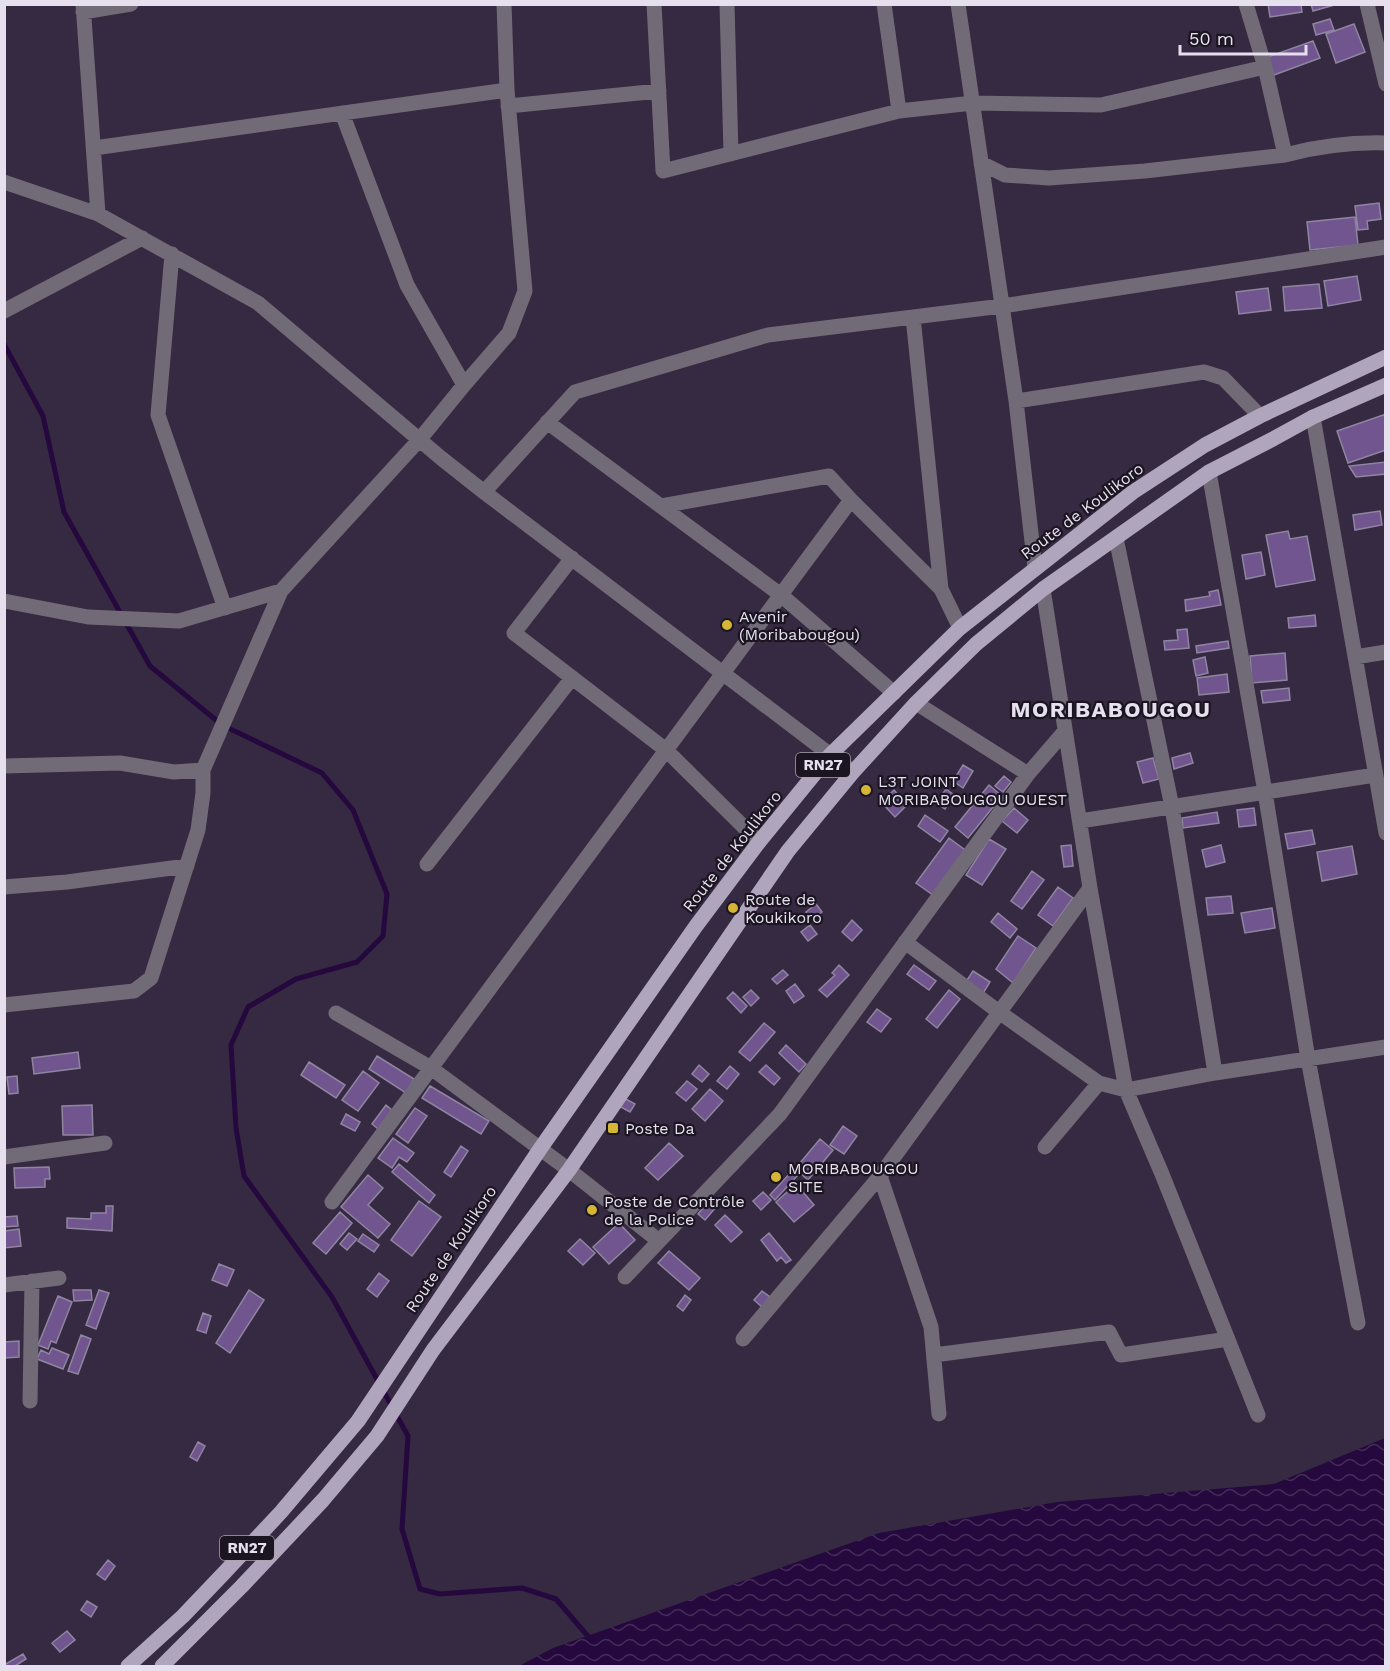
<svg xmlns="http://www.w3.org/2000/svg" width="1390" height="1671" font-family="'Work Sans',sans-serif">
  <style>
    .water { fill: url(#water-waves) }
    .lines { fill: none; stroke-linecap: round; stroke-linejoin: round }
    .stream { stroke: #25083d; stroke-width: 5 }
    .building { fill: #70558f; stroke: #9085a0; stroke-width: 1.5 }
    .street { stroke: #706b76; stroke-width: 15 }
    .primary { stroke: #afa5bd; stroke-width: 15 }
    .poi-dot { fill: #d5b535; stroke: #1a1520; stroke-width: 2 }
    .labels { text-anchor: middle; dominant-baseline: central; stroke-width: 4.5; stroke-linejoin: round; paint-order: stroke }
    .shield { fill: #1a1520; stroke: #a8a2b0; stroke-width: 1.5 }
    .shield-label { font-size: 15px; font-weight: bold; fill: #e5dfee }
    .street-label { font-size: 16px; fill: #e5dfee; stroke: #1a1520 }
    .poi-label { font-size: 16px; fill: #e5dfee; stroke: #1a1520; text-anchor: start }
    .district-label { font-size: 22px; font-weight: bold; letter-spacing: 1.5px; fill: #e5dfee; stroke: #1a1520 }
  </style>
  <defs>
    <pattern id="water-waves" width="16" height="10" patternUnits="userSpaceOnUse" patternTransform="scale(1.5)"><rect width="16" height="10" fill="#25083d"/><path d="M0 5q4-4 8 0t8 0" fill="none" stroke="#442c59"/></pattern>
  </defs>
  <rect width="100%" height="100%" fill="#352a41"/>
  <!-- water -->
  <path class="water" d="M1385,1438v228h-866l34,-18 326,-115 178,-31 217,-18z"/>
  <g class="lines">
    <!-- stream -->
    <path class="stream" d="M4,344l39,72 21,96 86,154 72,59 100,48 31,37 34,84 -4,42 -26,26 -61,17 -48,28 -17,38 5,83 8,48 88,121 76,139 -6,93 18,60 20,5 82,-6 34,11 36,42"/>
  </g>
  <!-- building -->
  <path class="building" d="M1268,4h33l1,8 -32,5z
    M1311,4h27l-25,7z
    M1330,19l4,11 -18,5 -3,-11z
    M1354,24l11,28 -29,11 -10,-29z
    M1313,41l7,17 -46,17 -6,-18z
    M1379,203l2,16 -14,2 1,8 -10,1 -3,-24z
    M1355,217l3,28 -48,5 -3,-28z
    M1357,276l4,24 -33,6 -4,-25z
    M1319,284l3,24 -37,3 -2,-24z
    M1268,288l3,22 -32,4 -3,-22z
    M1386,414v36l-38,13 -11,-32z
    M1386,462v12l-30,3 -7,-11z
    M1380,511l2,14 -27,5 -2,-15z
    M1288,531l2,8 17,-3 8,44 -39,7 -10,-52z
    M1261,552l4,23 -19,4 -4,-24z
    M1218,590l3,15 -35,6 -1,-11 25,-4 -1,-4z
    M1315,615l1,11 -27,2 -1,-10z
    M1187,629l2,19 -24,2 -1,-9 14,-1 -1,-10z
    M1228,641l1,7 -32,5 -1,-7z
    M1285,653l2,27 -35,3 -2,-27z
    M1205,657l3,16 -12,3 -3,-16z
    M1227,674l2,18 -30,3 -2,-17z
    M1289,688l1,12 -27,3 -2,-12z
    M1190,753l3,10 -19,6 -2,-11z
    M1153,758l6,21 -16,4 -6,-21z
    M963,765l10,6 -10,17 -10,-7z
    M1004,776l7,6 -8,10 -8,-6z
    M989,785l13,11 -34,42 -13,-11z
    M946,789l8,6 -9,14 -9,-6z
    M894,790l13,15 -12,12 -14,-15z
    M1014,808l14,12 -11,13 -15,-12z
    M1254,808l2,17 -17,2 -2,-17z
    M1217,812l2,11 -36,5 -1,-10z
    M925,815l23,16 -8,11 -22,-16z
    M1312,830l3,14 -27,5 -3,-15z
    M949,838l16,12 -32,45 -17,-12z
    M989,839l17,10 -24,36 -16,-10z
    M1071,845l2,21 -9,1 -3,-21z
    M1221,845l4,17 -19,5 -4,-17z
    M1352,846l5,28 -35,7 -5,-29z
    M1032,871l12,9 -22,29 -11,-8z
    M1058,887l15,11 -20,28 -15,-11z
    M1231,896l2,17 -25,2 -2,-17z
    M816,904l6,8 -9,8 -7,-8z
    M1272,908l3,20 -30,5 -4,-20z
    M998,913l19,16 -7,9 -19,-16z
    M852,920l10,10 -10,11 -10,-9z
    M810,925l7,9 -9,7 -7,-9z
    M1018,936l18,12 -23,35 -17,-14z
    M839,965l10,10 -22,22 -8,-7 16,-15 -3,-2z
    M914,965l22,16 -7,9 -22,-16z
    M783,970l5,5 -11,9 -5,-5z
    M973,971l17,11 -8,13 -17,-12z
    M795,984l9,12 -10,7 -8,-12z
    M751,990l8,8 -8,8 -8,-9z
    M949,990l11,9 -23,29 -11,-9z
    M733,992l14,14 -6,7 -14,-15z
    M877,1009l14,10 -10,13 -14,-10z
    M764,1023l11,9 -25,29 -11,-9z
    M786,1045l20,19 -7,8 -20,-19z
    M78,1052l2,16 -46,6 -2,-16z
    M377,1056l37,23 -8,14 -37,-24z
    M309,1062l36,23 -9,13 -35,-23z
    M699,1065l10,9 -7,8 -10,-8z
    M766,1065l14,13 -6,7 -15,-13z
    M730,1066l9,8 -12,15 -10,-8z
    M363,1071l16,12 -21,28 -16,-11z
    M17,1076l1,17 -9,1 -2,-17z
    M687,1081l10,8 -11,12 -10,-8z
    M430,1086l59,35 -8,13 -59,-36z
    M710,1089l13,12 -18,20 -13,-12z
    M624,1098l11,6 -5,8 -11,-6z
    M92,1105l1,30h-30l-1,-29z
    M386,1105l6,5 -14,19 -6,-5z
    M415,1108l12,8 -19,27 -12,-9z
    M346,1114l14,8 -5,9 -14,-7z
    M843,1126l14,10 -13,18 -14,-9z
    M393,1138l21,15 -7,9 -8,-5 -7,11 -14,-10z
    M820,1139l13,11 -25,30 -13,-11z
    M669,1143l14,13 -25,24 -13,-12z
    M461,1146l7,5 -17,26 -7,-5z
    M399,1164l36,31 -6,8 -37,-31z
    M49,1167l1,12h-5v8l-30,1 -1,-20z
    M792,1171l5,5 -22,24 -5,-5z
    M368,1175l15,13 -15,17 22,19 -12,14 -37,-31z
    M796,1184l18,21 -20,17 -18,-20z
    M763,1192l8,8 -10,10 -8,-9z
    M710,1200l7,6 -12,14 -7,-6z
    M419,1201l22,16 -29,39 -21,-16z
    M106,1206h7l-1,25 -45,-3v-10l24,1v-6h15z
    M340,1212l12,11 -26,31 -13,-11z
    M725,1215l17,17 -11,10 -16,-17z
    M17,1216l1,10 -14,1v-10z
    M619,1223l16,17 -26,24 -16,-17z
    M19,1229l2,17 -17,2v-17z
    M349,1233l8,6 -10,11 -7,-6z
    M769,1233l22,27 -5,3 -5,-6 -4,4 -16,-21z
    M363,1234l16,11 -5,7 -16,-11z
    M580,1239l15,14 -12,12 -15,-14z
    M669,1251l31,27 -11,12 -31,-27z
    M219,1264l15,6 -7,16 -15,-6z
    M379,1273l10,8 -12,16 -10,-8z
    M73,1290h18l1,10 -18,1z
    M99,1290l10,3 -13,36 -10,-4z
    M249,1290l15,10 -34,53 -14,-10z
    M762,1291l8,6 -8,10 -8,-7z
    M685,1295l6,5 -8,11 -6,-5z
    M58,1296l14,6 -16,41 -5,-2 -3,8 -10,-4z
    M203,1313l8,3 -5,17 -9,-3z
    M81,1335l10,4 -13,35 -10,-3z
    M19,1341v16l-15,1v-16z
    M52,1348l17,7 -6,14 -26,-10 4,-9 8,4z
    M198,1442l7,4 -8,15 -7,-4z
    M108,1560l7,6 -10,14 -8,-6z
    M87,1601l10,6 -6,10 -10,-7z
    M67,1631l8,9 -15,12 -8,-9z
    M23,1654l3,5 -11,7h-11v-1z"/>
  <g class="lines">
    <!-- street -->
    <path class="street" d="M83,4l15,210
      M654,4l9,167 236,-60 74,-8 128,2 164,-38 -19,-63
      M727,4l4,150
      M884,4l15,107
      M958,4l58,397 19,167
      M1367,4l19,80
      M83,12l48,-8
      M1265,67l20,88
      M508,106l151,-15
      M342,113l65,172 57,100
      M94,148l413,-58
      M981,163l24,12 44,3 96,-7 140,-16c34,-9 66,-13 101,-12
      M4,182l94,32 160,89 183,155 43,34 369,280
      M172,254l-14,161 67,193
      M4,311l138,-73
      M913,317l28,272
      M1016,401l188,-29 19,6 37,38
      M1313,417l73,416
      M547,422l234,173 113,98
      M1209,472l56,320 43,267 50,264
      M484,492l91,-100 193,-57 234,-29 384,-59
      M661,506l168,-30 22,24 90,89 19,39
      M1116,538l56,269 43,266
      M572,558l-58,75 152,117 93,92
      M1043,589l47,299 36,202 36,84 96,241
      M4,601l84,16 91,4 102,-30 139,-152 44,-54 45,-52 16,-42 -18,-201 -3,-86
      M1355,657l31,-5
      M916,703l112,71
      M4,766l116,-3 54,9 29,-2 78,-179
      M1080,821l295,-46
      M427,864l145,-186
      M4,887l63,-5 120,-16
      M905,942l94,70 100,71 27,7 89,-17 171,-26
      M4,1005l130,-14 17,-13 47,-148 5,-37v-23
      M336,1013l95,55 138,102 90,71
      M1045,1147l54,-64
      M4,1157l101,-14
      M880,1176l51,151 8,87
      M332,1202l519,-702
      M625,1277l155,-163 248,-340 37,-43
      M4,1285l55,-7
      M743,1339l137,-163 210,-288
      M934,1355l175,-23 12,23 107,-16
      M30,1401l2,-120"/>
    <!-- primary -->
    <path class="primary" d="M128,1666l55,-50 41,-43 57,-61 77,-91 182,-272 156,-223 63,-84 71,-87 130,-127 173,-136 72,-47 55,-29 126,-59
      M162,1666l80,-80 81,-86 54,-64 56,-86 136,-180 219,-319 65,-79 63,-69 60,-59 67,-55 166,-117 64,-33 40,-22 73,-32"/>
  </g>
  <!-- markers -->
  <g class="poi-dot">
    <circle cx="727" cy="625" r="6"/>
    <circle cx="866" cy="790" r="6"/>
    <circle cx="733" cy="908" r="6"/>
    <rect x="607" y="1122" width="12" height="12" rx="3"/>
    <circle cx="776" cy="1177" r="6"/>
    <circle cx="592" cy="1210" r="6"/>
  </g>
  <g class="labels">
    <!-- shield labels -->
    <g class="shield">
      <rect x="796" y="753" width="54" height="24" rx="4.5"/>
      <rect x="220" y="1536" width="54" height="24" rx="4.5"/>
    </g>
    <g class="shield-label">
      <text x="823" y="765">RN27</text>
      <text x="247" y="1548">RN27</text>
    </g>
    <!-- street labels -->
    <g class="street-label">
      <text transform="translate(1082 511) rotate(-37)">Route de Koulikoro</text>
      <text transform="translate(732 851) rotate(-52)">Route de Koulikoro</text>
      <text transform="translate(451 1249) rotate(-56)">Route de Koulikoro</text>
    </g>
    <!-- poi labels -->
    <g class="poi-label">
      <text x="739" y="616">Avenir<tspan x="739" dy="18">(Moribabougou)</tspan></text>
      <text x="878" y="781">L3T JOINT<tspan x="878" dy="18">MORIBABOUGOU OUEST</tspan></text>
      <text x="745" y="899">Route de<tspan x="745" dy="18">Koukikoro</tspan></text>
      <text x="625" y="1128">Poste Da</text>
      <text x="788" y="1168">MORIBABOUGOU<tspan x="788" dy="18">SITE</tspan></text>
      <text x="604" y="1201">Poste de Contrôle<tspan x="604" dy="18">de la Police</tspan></text>
    </g>
    <!-- district labels -->
    <g class="district-label">
      <text x="1111" y="709">MORIBABOUGOU</text>
    </g>
  </g>
  <!-- border -->
  <rect width="1390" height="1671" fill="none" stroke="#e5dfee" stroke-width="12"/>
  <!-- scale -->
  <path d="M1180 45v9h126v-9" fill="none" stroke="#e5dfee" stroke-width="3"/>
  <text x="1189" y="45" font-size="18" fill="#e5dfee" stroke="#1a1520" stroke-width="4.5" paint-order="stroke">50 m</text>
</svg>
